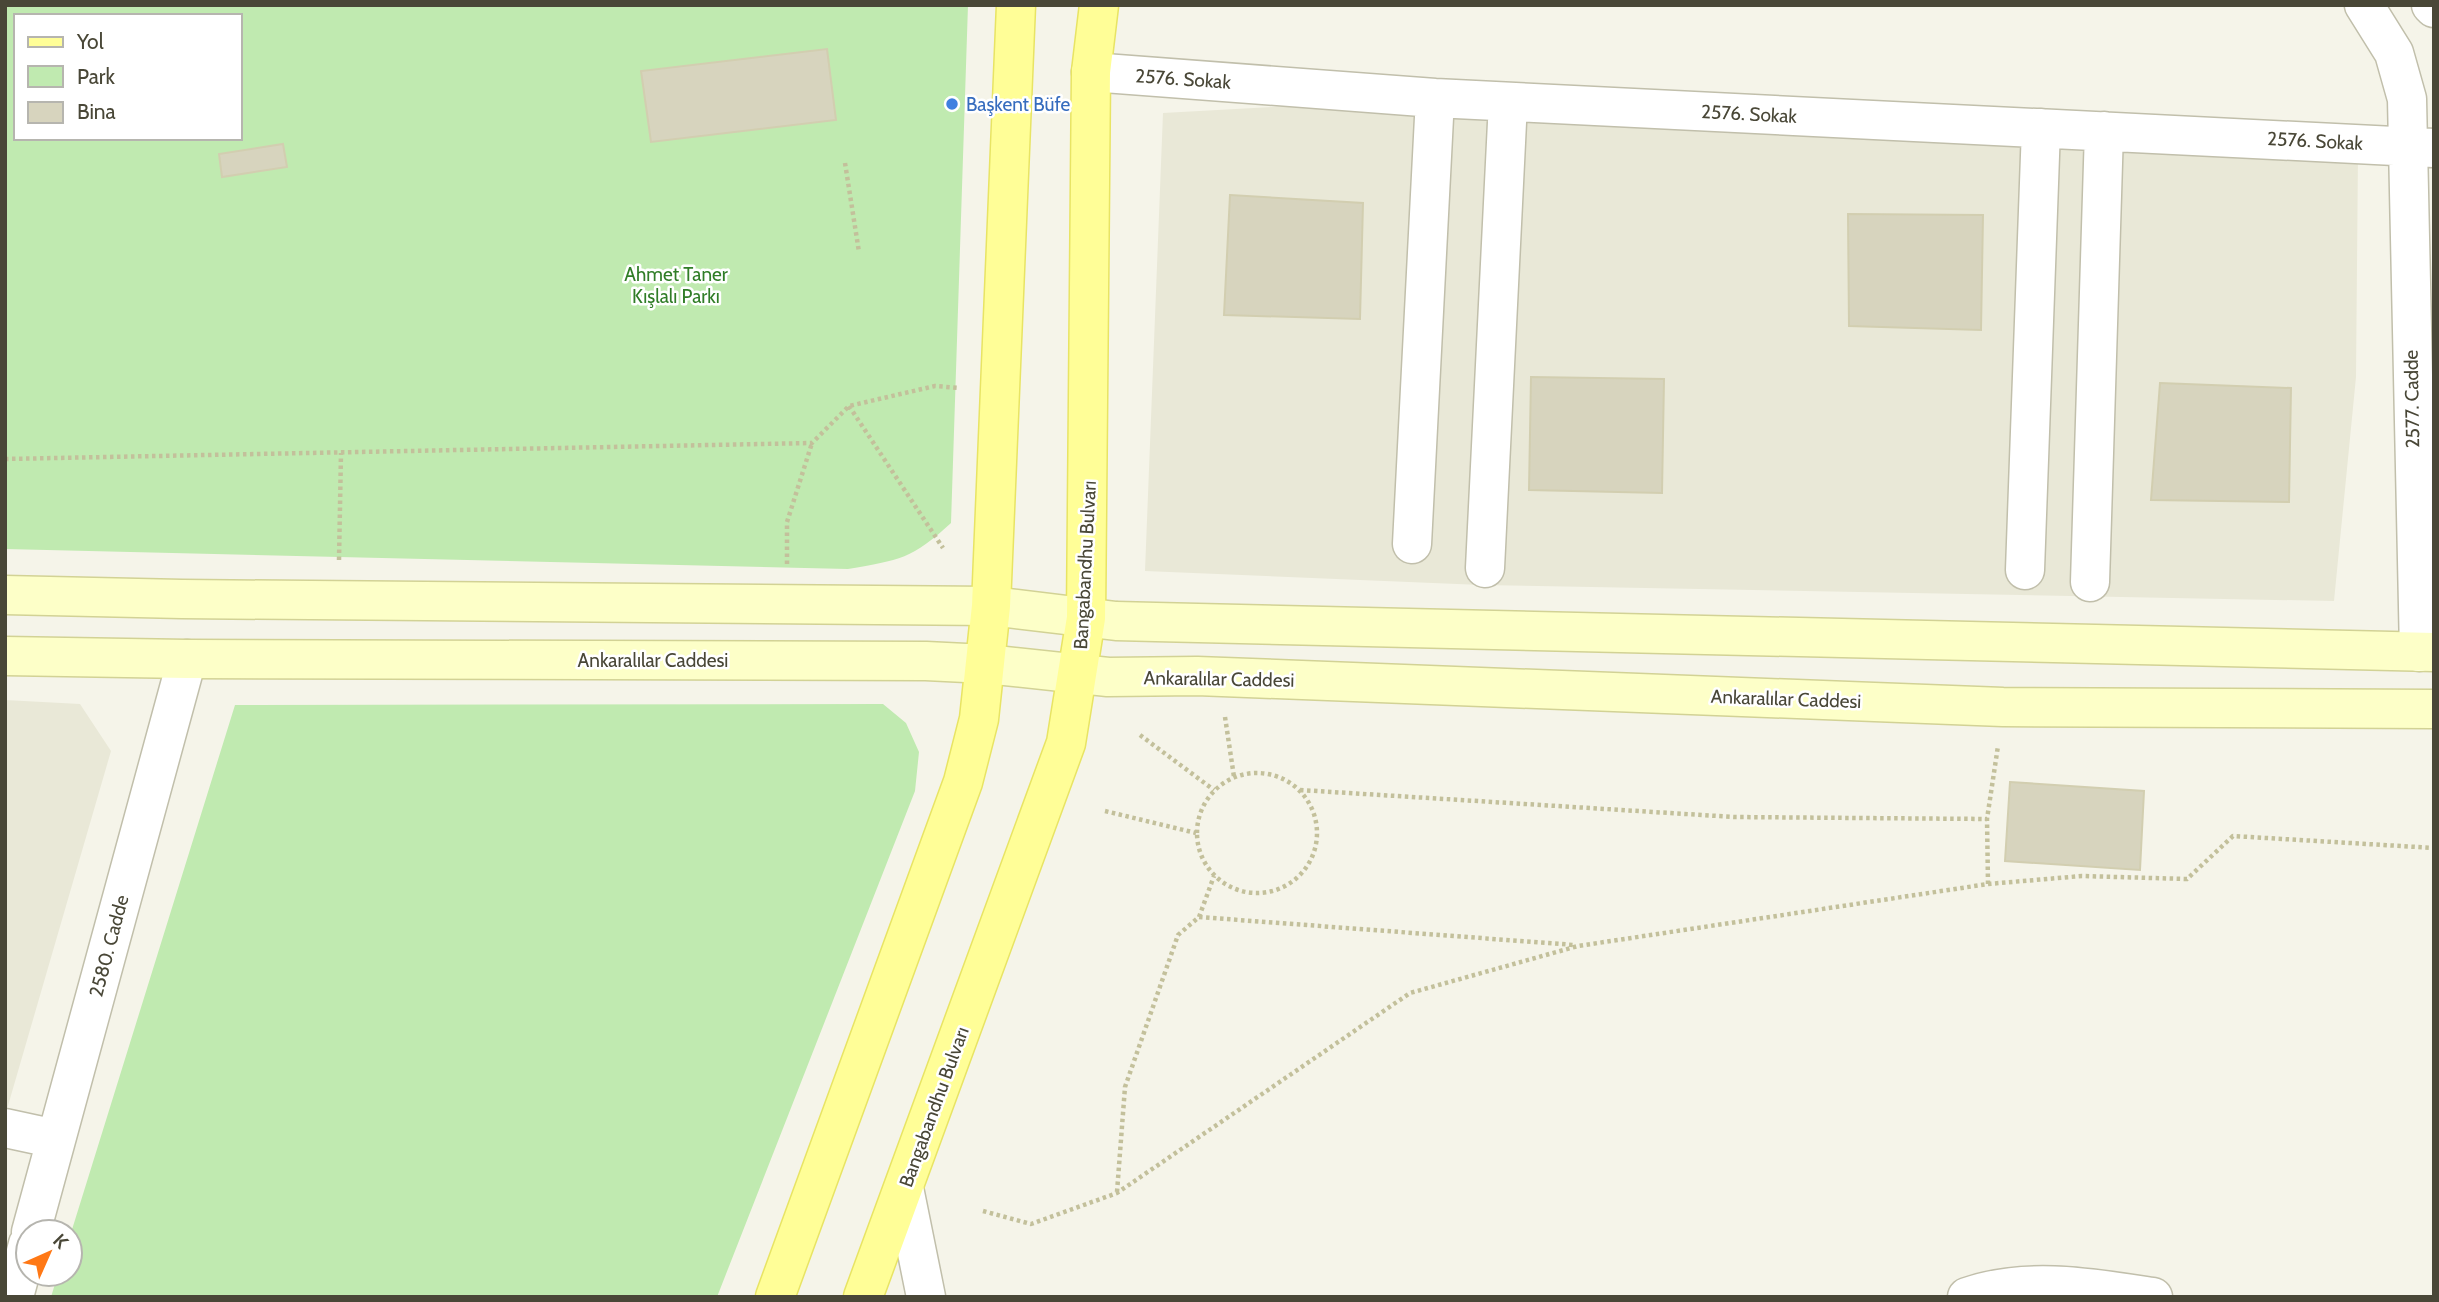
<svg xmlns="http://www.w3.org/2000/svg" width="2439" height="1302" font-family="Cabin,sans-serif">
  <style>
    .residential { fill: #e9e8d7 }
    .green { fill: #c0eab0; fill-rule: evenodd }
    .building { fill: #d7d4be; stroke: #d2ceb0; stroke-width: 2 }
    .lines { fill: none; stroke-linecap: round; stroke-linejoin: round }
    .minor-casing { stroke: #c1bfab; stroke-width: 41 }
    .secondary-casing { stroke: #d2d295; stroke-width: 41 }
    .primary-casing { stroke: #e8e464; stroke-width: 41 }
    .path { stroke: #c3c09b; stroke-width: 4.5; stroke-dasharray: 3.5 3.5; stroke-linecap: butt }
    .minor { stroke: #fff; stroke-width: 38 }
    .secondary { stroke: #fdffc8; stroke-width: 38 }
    .primary { stroke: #fffe97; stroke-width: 38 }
    .shop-dot { fill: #3f7fe0; stroke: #fff; stroke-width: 2.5 }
    .labels { text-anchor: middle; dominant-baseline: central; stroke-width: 5; stroke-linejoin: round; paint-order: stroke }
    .street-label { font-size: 19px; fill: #494737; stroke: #fff }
    .shop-label { font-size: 19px; fill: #366cbe; stroke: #fff; text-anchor: start }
    .park-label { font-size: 19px; fill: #307d27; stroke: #fff }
  </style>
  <rect width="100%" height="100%" fill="#f5f4e9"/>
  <!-- residential -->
  <path class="residential" d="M1435,98l923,56 -2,223 -22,224 -853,-16 -336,-14 18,-458z
    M5,700l75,4 31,47 -106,365z"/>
  <!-- green -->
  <path class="green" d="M5,5h963l-17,518c-39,36 -51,37 -103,46l-843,-20zM16,16h224v122h-224z
    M883,704l23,19 13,29 -4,39 -198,506h-666l7,-23h12v-38l165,-531z"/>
  <!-- building -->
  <path class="building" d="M827,49l9,71 -185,22 -10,-71z
    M283,144l4,23 -65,10 -3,-23z
    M1230,195l133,8 -3,116 -136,-4z
    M1848,214l135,1 -2,115 -132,-4z
    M1531,377l133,2 -2,114 -133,-3z
    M2160,383l131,5 -2,114 -138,-2z
    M2010,782l134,9 -4,79 -135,-9z"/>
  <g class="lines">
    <!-- minor casing -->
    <g class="minor-casing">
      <path id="minor" d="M2364,5l30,48 13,46 12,553
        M2431,5l3,3
        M1091,72l344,26 999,50
        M1412,544l23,-446
        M1485,568l23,-466
        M2025,570l16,-442
        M2090,582l14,-451
        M5,1128l51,11
        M904,1188l22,109
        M31,1232l156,-573
        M14,1297l14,-53
        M1967,1297c59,-21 126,-9 186,0"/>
    </g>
    <!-- secondary casing -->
    <g class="secondary-casing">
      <path id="secondary" d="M5,595l177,4 809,7 125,15 40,1 1278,30
        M5,656l182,3 739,2 60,3 122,13 89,-1 806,31 431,2"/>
    </g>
    <!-- primary casing -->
    <g class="primary-casing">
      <path id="primary" d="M775,1297l188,-515 16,-63 12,-113 25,-601
        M863,1297l203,-554 20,-125 5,-546 8,-67"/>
    </g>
    <!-- path -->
    <path class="path" d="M845,163l14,89
      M849,406l94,142
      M5,459l807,-16 37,-37 86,-20 25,2
      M339,560l2,-107
      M787,564v-42l25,-79
      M1225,717l9,60
      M1140,735l74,55
      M1197 833a60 60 0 1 1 120 0a60 60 0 1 1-120 0Z
      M1300,790l434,27 253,2
      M1105,811l91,22
      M1988,884l94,-8 105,3 46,-43 201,12
      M1199,917l15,-41
      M1117,1192l8,-105 53,-152 21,-18 375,28
      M983,1211l48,13 86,-31 293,-200 168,-47 410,-62 -1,-65 11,-73"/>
    <!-- minor -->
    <use href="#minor" class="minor"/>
    <!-- secondary -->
    <use href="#secondary" class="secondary"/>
    <!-- primary -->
    <use href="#primary" class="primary"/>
  </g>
  <!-- markers -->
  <circle class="shop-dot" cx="952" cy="104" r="7"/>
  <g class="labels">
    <!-- street labels -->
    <g class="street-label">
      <text transform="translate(1183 79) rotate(4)">2576. Sokak</text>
      <text transform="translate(1749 114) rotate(3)">2576. Sokak</text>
      <text transform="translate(2315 141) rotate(3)">2576. Sokak</text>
      <text transform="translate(2412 399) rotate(-91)">2577. Cadde</text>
      <text transform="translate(1085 565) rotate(-87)">Bangabandhu Bulvarı</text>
      <text x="653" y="660">Ankaralılar Caddesi</text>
      <text transform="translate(1219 679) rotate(1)">Ankaralılar Caddesi</text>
      <text transform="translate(1786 699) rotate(2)">Ankaralılar Caddesi</text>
      <text transform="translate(109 946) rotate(-75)">2580. Cadde</text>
      <text transform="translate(934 1107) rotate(-70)">Bangabandhu Bulvarı</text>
    </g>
    <!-- shop labels -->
    <g class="shop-label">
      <text x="966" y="104">Başkent Büfe</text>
    </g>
    <!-- park labels -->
    <g class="park-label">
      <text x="676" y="274">Ahmet Taner<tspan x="676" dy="22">Kışlalı Parkı</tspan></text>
    </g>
  </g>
  <!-- border -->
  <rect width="2439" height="1302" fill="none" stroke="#494737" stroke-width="14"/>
  <!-- legend -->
  <rect x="14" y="14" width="228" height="126" fill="#ffffff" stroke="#b6b5af" stroke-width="2"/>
  <rect x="28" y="37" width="35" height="10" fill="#fffe97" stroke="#b6b5af" stroke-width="2"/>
  <text x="77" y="49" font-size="21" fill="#494737">Yol</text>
  <rect x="28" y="66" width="35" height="21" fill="#c0eab0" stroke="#b6b5af" stroke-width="2"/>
  <text x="77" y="84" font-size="21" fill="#494737">Park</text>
  <rect x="28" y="102" width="35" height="21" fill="#d7d4be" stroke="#b6b5af" stroke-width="2"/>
  <text x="77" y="119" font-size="21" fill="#494737">Bina</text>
  <!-- north arrow -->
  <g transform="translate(49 1253) rotate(45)"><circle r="33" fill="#ffffff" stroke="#b6b5af" stroke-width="2"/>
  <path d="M0-5L12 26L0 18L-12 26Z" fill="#ff7815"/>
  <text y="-10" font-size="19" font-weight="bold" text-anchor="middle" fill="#494737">K</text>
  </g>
</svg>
